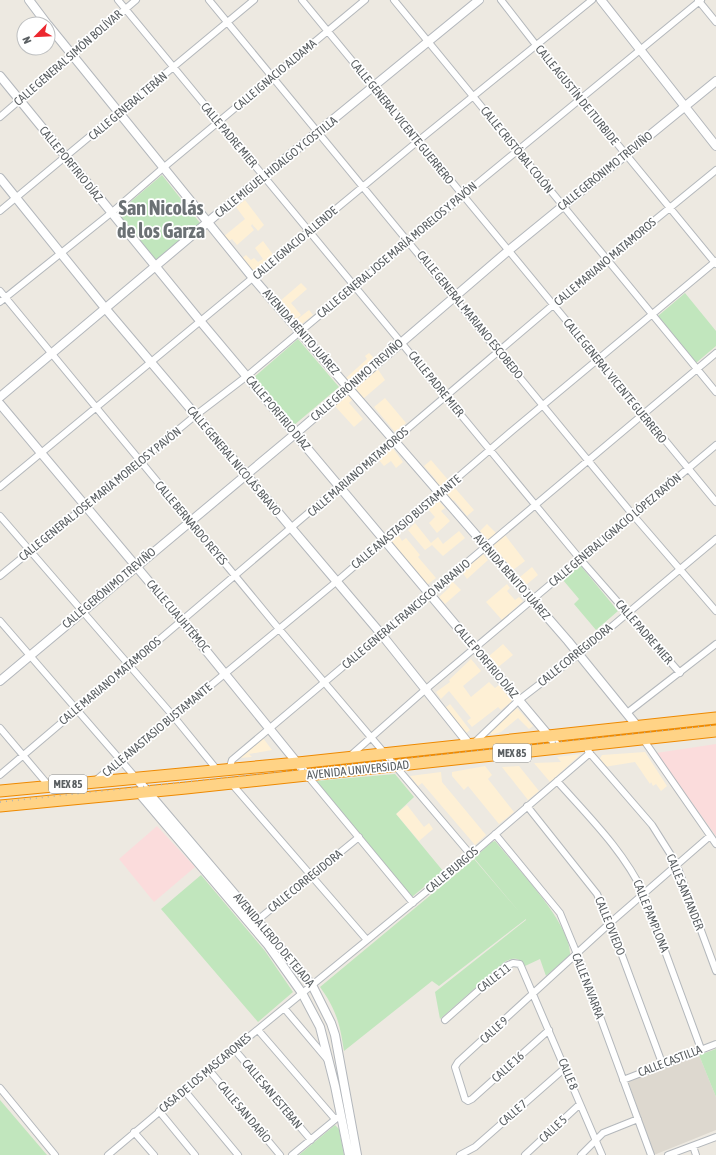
<svg xmlns="http://www.w3.org/2000/svg" width="716" height="1155" font-family="'Asap Condensed',sans-serif">
  <style>
    .commercial { fill: #fef0d5 }
    .education { fill: #ddd8cf }
    .medical { fill: #fbdcdc }
    .green { fill: #c1e6bd }
    .lines { fill: none; stroke-linecap: round; stroke-linejoin: round }
    .street-casing { stroke: #b4b8bc; stroke-width: 8 }
    .secondary-casing { stroke: #b3b7bc; stroke-width: 10 }
    .highway-casing { stroke: #ee8900; stroke-width: 13 }
    .street { stroke: #fff; stroke-width: 6 }
    .secondary { stroke: #fff; stroke-width: 8 }
    .highway { stroke: #ffd386; stroke-width: 11 }
    .rail { stroke: #b1b2b2; stroke-width: 1.5; stroke-dasharray: 1 5; stroke-linecap: butt }
    .labels { text-anchor: middle; dominant-baseline: central; stroke-width: 3.5; stroke-linejoin: round; paint-order: stroke }
    .shield { fill: #fff; stroke: #8c8f91; stroke-width: 1 }
    .shield-label { font-size: 11px; font-weight: bold; fill: #5a5f62 }
    .street-label { font-size: 12px; fill: #5a5f62; stroke: #fff }
    .town-label { font-size: 20px; font-weight: bold; fill: #6b7174; stroke: #fff }
  </style>
  <rect width="100%" height="100%" fill="#ede9e1"/>
  <!-- commercial -->
  <path class="commercial" d="M245,200l19,25 -6,6 -6,-7 -1,2 3,4 -17,15 -5,-6 -5,3 -4,-5 22,-18 -9,-12z
    M263,241l11,15 -21,17 -12,-14 5,-4 5,5 3,-2 4,4 5,-3 -8,-11z
    M301,283l6,6 -16,14 10,12 -6,5 -16,-18z
    M309,310l4,5 -14,11 -4,-5z
    M369,353l6,6 -26,23 -3,-4 21,-19 -2,-3z
    M377,368l8,12 -22,19 -9,-11z
    M348,393l5,6 -4,4 14,16 -9,8 -20,-22z
    M385,398l21,25 -11,9 -21,-25z
    M392,447l11,15 -7,6 -5,-7 -7,5 -6,-7z
    M431,460l18,21 -10,8 -6,-7 3,-2 -12,-14z
    M454,487l20,23 -7,6 -13,-16 -4,3 -6,-8z
    M438,500l7,8 -4,3 9,10 -13,12 -8,-10 6,-6 -7,-8z
    M415,523l16,20 7,-6 5,7 16,-13 6,7 -22,18 -11,-11 -7,5 -17,-20z
    M487,524l9,9 -8,7 -8,-9z
    M398,534l4,7 4,-3 14,17 -2,2 18,21 -9,7 -27,-30 1,-1 -3,-4 -10,-8z
    M505,535l20,26 -12,9 -19,-23v-3z
    M483,554l5,6 -21,19 -5,-7z
    M532,567l6,8 -12,10 -6,-8z
    M452,581l9,9 -16,14 -6,-7 11,-10 -1,-3z
    M507,584l3,4 -3,3 8,9 4,-3 4,4 -21,19 -16,-18z
    M503,644l10,11 -16,13 -9,-11z
    M471,659l10,12 -18,15 8,11 18,-15 6,6 4,-3 13,16 -11,9 -3,-3 -26,20 -5,-6 4,-3 -22,-27 -8,8 -5,-7 14,-10 -1,-2z
    M450,704l20,26 -5,4 -20,-26z
    M517,708l16,18 -4,3 -11,-11 -17,14 -9,3 -3,-3z
    M263,738l9,12 -23,4 3,3 -12,1z
    M645,752l22,34 -6,5 -5,-7 -3,2 -2,-4 -1,2 -15,-22 -31,5 -5,-7 3,-5z
    M581,754l-31,28 -16,-19 27,-1 -4,-5z
    M485,766l7,9 -4,4 26,33 -15,12 -31,-38 -4,4 -12,-14v-4z
    M519,766l20,25 -11,9 -26,-33z
    M441,772l1,10 44,53 -11,10 -53,-62 -4,3 -8,-10z
    M407,805l17,22 5,-4 4,6 -14,12 -23,-27z"/>
  <!-- education -->
  <path class="education" d="M699,1055l17,42v33l-62,25 -26,-74z"/>
  <!-- medical -->
  <path class="medical" d="M716,744v92l-60,-83z
    M157,826l38,41 -41,35 -35,-43z"/>
  <!-- green -->
  <path class="green" d="M162,175l38,48 -46,39 -39,-47z
    M685,293l31,38v15l-20,17 -38,-47z
    M298,339l41,48 -46,39 -40,-48z
    M580,565l38,46 -22,19 -22,-26 5,-5 -16,-19z
    M395,774l19,23 -18,17 47,57 -31,26 -96,-116z
    M495,841c20,25 77,83 75,114l-24,21 -6,-17 -15,7c-5,-8 -10,-9 -19,-5l-66,58 -5,-27 91,-72v-1l-87,67 -7,-5 -88,70c-4,-27 -8,-42 -24,-64l154,-128 47,55 -47,-56 18,-16z
    M201,875l64,76 28,41 -35,30 -97,-113z
    M716,1049v48l-17,-42z
    M0,1100l47,55h-47z
    M335,1125l4,4 5,26h-45z"/>
  <g class="lines">
    <!-- street casing -->
    <g class="street-casing">
      <path id="street" d="M118,0l462,559 100,114
        M209,0l424,515 83,96
        M302,0l414,502
        M394,0l322,392
        M501,0l35,45 180,219
        M698,0l18,22
        M0,117l136,-117
        M0,211l254,-211
        M0,291l279,338 192,226
        M0,302l111,-89 52,-45 202,-168
        M0,487l418,-346 174,-141
        M0,516l174,201 44,54
        M0,576l196,-161 51,-39 237,-198 217,-178
        M0,621l136,157
        M627,713l89,-69
        M0,728l49,58
        M643,739l73,105
        M474,743l45,-43 60,-46 137,-115
        M588,751l64,74 24,38 40,108
        M350,756l76,-67 290,-244
        M229,770l3,-10 484,-407
        M0,775l606,-515 110,-90
        M307,775l106,128
        M96,780l240,-198 177,-152 203,-169
        M557,781c32,36 66,69 87,113l57,155
        M231,783l136,157
        M527,806l70,88 13,29 52,140
        M495,834l65,79 17,41 74,201
        M254,923l105,-86
        M284,1008l43,51
        M445,1020l61,-54 7,-3 7,1 82,191
        M258,1030l77,89
        M549,1030l-77,69 -4,2 -3,-2 -10,-32 3,-5 152,-139 100,-87
        M234,1049l77,91
        M209,1070l71,85
        M623,1080l93,-36
        M0,1088l55,67
        M184,1090l54,65
        M159,1111l36,44
        M134,1132l20,23
        M693,1146l3,9
        M108,1155l126,-106 237,-194 119,-102
        M292,1155l45,-37
        M460,1155l15,-8 90,-79
        M525,1155l55,-51
        M581,1155l22,-22 35,-14
        M668,1155l48,-18"/>
    </g>
    <!-- secondary casing -->
    <g class="secondary-casing">
      <path id="secondary" d="M29,0l18,24
        M601,0l115,146
        M48,25l205,253 315,363 69,85
        M0,76l201,246 358,426
        M0,178l105,130 277,327 87,109
        M0,397l215,-181 264,-216
        M0,404l182,217 125,154
        M0,681l295,-247 213,-183 208,-170
        M136,778l176,207 19,38 4,12 22,120
        M139,793l129,152 34,48 18,34 15,59 14,69"/>
    </g>
    <!-- highway casing -->
    <g class="highway-casing">
      <path id="highway" d="M0,791l298,-28 418,-45
        M0,806l186,-18 530,-57"/>
    </g>
    <!-- street -->
    <use href="#street" class="street"/>
    <!-- secondary -->
    <use href="#secondary" class="secondary"/>
    <!-- highway -->
    <use href="#highway" class="highway"/>
    <!-- rail -->
    <path class="rail" d="M0,802l716,-77"/>
  </g>
  <g class="labels">
    <!-- shield labels -->
    <g class="shield">
      <rect x="493" y="744" width="38" height="18" rx="3"/>
      <rect x="49" y="775" width="38" height="18" rx="3"/>
    </g>
    <g class="shield-label">
      <text x="512" y="753">MEX 85</text>
      <text x="68" y="784">MEX 85</text>
    </g>
    <!-- street labels -->
    <g class="street-label">
      <text transform="translate(68 58) rotate(-41)">CALLE GENERAL SIMÓN BOLÍVAR</text>
      <text transform="translate(275 75) rotate(-40)">CALLE IGNACIO ALDAMA</text>
      <text transform="translate(577 95) rotate(51)">CALLE AGUSTÍN DE ITURBIDE</text>
      <text transform="translate(128 106) rotate(-40)">CALLE GENERAL TERÁN</text>
      <text transform="translate(402 122) rotate(51)">CALLE GENERAL VICENTE GUERRERO</text>
      <text transform="translate(229 135) rotate(50)">CALLE PADRE MIER</text>
      <text transform="translate(517 150) rotate(51)">CALLE CRISTÓBAL COLÓN</text>
      <text transform="translate(71 164) rotate(51)">CALLE PORFIRIO DÍAZ</text>
      <text transform="translate(276 167) rotate(-39)">CALLE MIGUEL HIDALGO Y COSTILLA</text>
      <text transform="translate(605 171) rotate(-39)">CALLE GERÓNIMO TREVIÑO</text>
      <text transform="translate(295 243) rotate(-40)">CALLE IGNACIO ALLENDE</text>
      <text transform="translate(397 250) rotate(-40)">CALLE GENERAL JOSE MARÍA MORELOS Y PAVÓN</text>
      <text transform="translate(605 262) rotate(-40)">CALLE MARIANO MATAMOROS</text>
      <text transform="translate(470 315) rotate(51)">CALLE GENERAL MARIANO ESCOBEDO</text>
      <text transform="translate(301 332) rotate(49)">AVENIDA BENITO JUÁREZ</text>
      <text transform="translate(357 380) rotate(-41)">CALLE GERÓNIMO TREVIÑO</text>
      <text transform="translate(615 381) rotate(51)">CALLE GENERAL VICENTE GUERRERO</text>
      <text transform="translate(436 384) rotate(51)">CALLE PADRE MIER</text>
      <text transform="translate(278 413) rotate(50)">CALLE PORFIRIO DÍAZ</text>
      <text transform="translate(234 461) rotate(50)">CALLE GENERAL NICOLÁS BRAVO</text>
      <text transform="translate(358 472) rotate(-41)">CALLE MARIANO MATAMOROS</text>
      <text transform="translate(100 494) rotate(-39)">CALLE GENERAL JOSE MARÍA MORELOS Y PAVÓN</text>
      <text transform="translate(406 522) rotate(-40)">CALLE ANASTASIO BUSTAMANTE</text>
      <text transform="translate(191 523) rotate(50)">CALLE BERNARDO REYES</text>
      <text transform="translate(615 530) rotate(-40)">CALLE GENERAL IGNACIO LÓPEZ RAYÓN</text>
      <text transform="translate(512 577) rotate(49)">AVENIDA BENITO JUÁREZ</text>
      <text transform="translate(109 588) rotate(-40)">CALLE GERÓNIMO TREVIÑO</text>
      <text transform="translate(406 614) rotate(-40)">CALLE GENERAL FRANCISCO NARANJO</text>
      <text transform="translate(178 616) rotate(50)">CALLE CUAUHTÉMOC</text>
      <text transform="translate(644 632) rotate(49)">CALLE PADRE MIER</text>
      <text transform="translate(575 655) rotate(-39)">CALLE CORREGIDORA</text>
      <text transform="translate(486 661) rotate(50)">CALLE PORFIRIO DÍAZ</text>
      <text transform="translate(110 681) rotate(-40)">CALLE MARIANO MATAMOROS</text>
      <text transform="translate(157 730) rotate(-40)">CALLE ANASTASIO BUSTAMANTE</text>
      <text transform="translate(358 770) rotate(-6)">AVENIDA UNIVERSIDAD</text>
      <text transform="translate(452 870) rotate(-40)">CALLE BURGOS</text>
      <text transform="translate(305 881) rotate(-39)">CALLE CORREGIDORA</text>
      <text transform="translate(685 892) rotate(68)">CALLE SANTANDER</text>
      <text transform="translate(651 916) rotate(68)">CALLE PAMPLONA</text>
      <text transform="translate(610 926) rotate(68)">CALLE OVIEDO</text>
      <text transform="translate(274 940) rotate(50)">AVENIDA LERDO DE TEJADA</text>
      <text transform="translate(494 978) rotate(-38)">CALLE 11</text>
      <text transform="translate(588 986) rotate(69)">CALLE NAVARRA</text>
      <text transform="translate(494 1030) rotate(-42)">CALLE 9</text>
      <text transform="translate(670 1061) rotate(-21)">CALLE CASTILLA</text>
      <text transform="translate(508 1067) rotate(-42)">CALLE 16</text>
      <text transform="translate(205 1073) rotate(-40)">CASA DE LOS MASCARONES</text>
      <text transform="translate(568 1074) rotate(67)">CALLE 8</text>
      <text transform="translate(272 1094) rotate(50)">CALLE SAN ESTEBAN</text>
      <text transform="translate(244 1112) rotate(50)">CALLE SAN DARÍO</text>
      <text transform="translate(513 1113) rotate(-41)">CALLE 7</text>
      <text transform="translate(553 1129) rotate(-43)">CALLE 5</text>
    </g>
    <!-- town labels -->
    <g class="town-label">
      <text x="161" y="207">San Nicolás<tspan x="161" dy="23">de los Garza</tspan></text>
    </g>
  </g>
  <!-- north arrow -->
  <g transform="translate(36 36) rotate(246)"><circle r="19" fill="#ffffff" stroke="#bdbfc0"/>
  <path d="M0-3L7 15L0 10L-7 15Z" fill="#ec282f"/>
  <text y="-6" font-size="11" font-weight="bold" text-anchor="middle" fill="#5a5f62">N</text>
  </g>
</svg>
